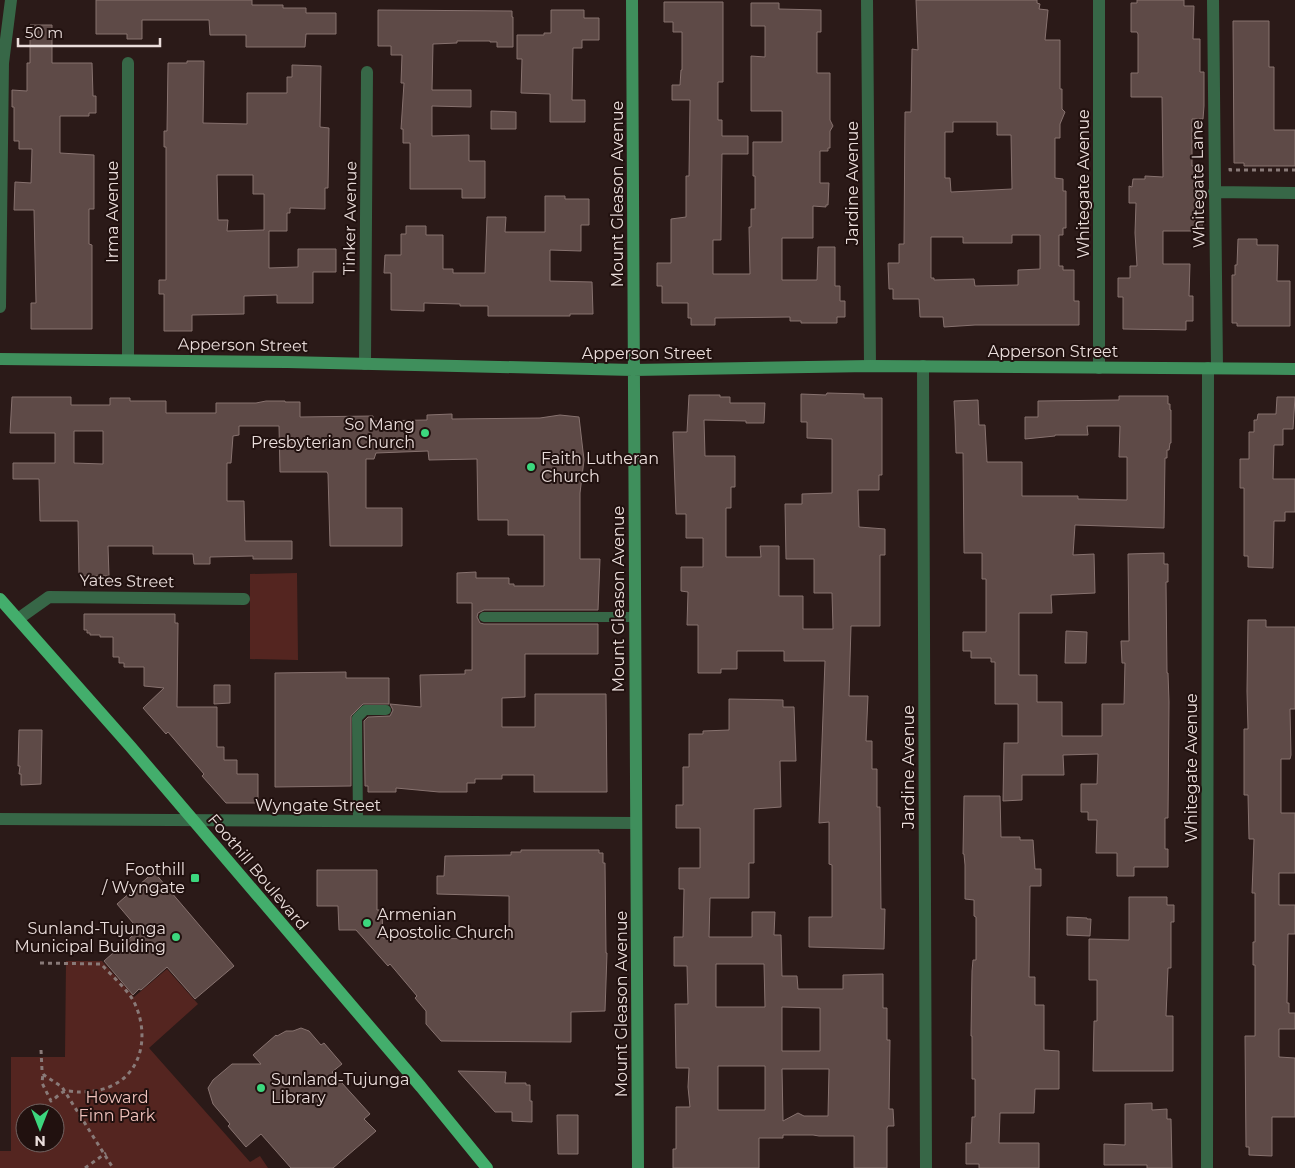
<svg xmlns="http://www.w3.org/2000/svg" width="1295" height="1168" font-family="Montserrat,sans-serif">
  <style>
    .green { fill: #542520; fill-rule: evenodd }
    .building { fill: #5e4a47; stroke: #87726f; fill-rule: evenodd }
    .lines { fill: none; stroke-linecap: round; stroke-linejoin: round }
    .path { stroke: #897a78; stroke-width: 3; stroke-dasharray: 4 4; stroke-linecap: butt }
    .lane { stroke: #376747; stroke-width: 10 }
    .street { stroke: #376747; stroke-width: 12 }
    .secondary { stroke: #3f8f5c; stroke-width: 12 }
    .primary { stroke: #43ae6c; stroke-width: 12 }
    .poi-dot { fill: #3cd77e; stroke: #21110f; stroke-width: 2 }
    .labels { text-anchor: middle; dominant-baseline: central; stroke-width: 4; stroke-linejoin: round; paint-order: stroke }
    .street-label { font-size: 16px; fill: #eadddb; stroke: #21110f }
    .poi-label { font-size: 16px; fill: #eadddb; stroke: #21110f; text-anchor: end }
    .park-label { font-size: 16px; fill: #f1c3bd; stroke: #21110f }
  </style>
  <rect width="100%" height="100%" fill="#2b1a18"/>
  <!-- green -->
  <path class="green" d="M297,573l1,87 -48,-1v-85z
    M66,961h36l32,36 33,-28 31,35 -49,44 101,114 10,-6 8,12h-268v-17h11v-94h54zM25,1113h30v30h-30z"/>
  <!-- building -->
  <path class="building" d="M96,0h156v5h31v3h23v5h30v21h-30l-1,13h-59v-12h-36l-1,-15h-67v19h-15v-5h-31z
    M916,0h121v3l3,1 -1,5 9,1 -3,30h15v49h2v20l3,3 -5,12v14h-5v40l8,1v12h3v37h-3v7h-4v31h4v4h11v31h5v24h-104l-31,2 -1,-10h-23l-1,-18h-26v-10h-4l-1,-26h11v-19h5l1,-132h6l1,-63 6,1zM953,122h44v13h14l1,54 -61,3 -1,-14h-5v-46h8zM1012,235h28v34l-22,1v15l-43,1 -1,-7 -40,1v-2h-3v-41h32v6h49z
    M1137,0h47v6h10l-1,33h7v33h4v34l-1,13h-11v47h7v29h4l-1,36h-39v33h27l-1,32h4v25h-7v9l-63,-1v-32h-5v-19h12v-12h7l-2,-33 1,-30h-7v-17l3,1 1,-8h12v-3l18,1 -1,-80h-31v-24h7v-39l-1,-2h-6v-29h6z
    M664,2h59v80h-5v38h4v16h26v18h-26l-1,81v5h-8v34h37l-1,-47h2v-18h4v-33h-2v-34h29v-31h-31v-55l14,1v-31h-14v-23h28v6l42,1v22h-4v41h13v47l3,6 -3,5v17h-2v3h-8v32h9l-1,22h-2v2l-13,-1v32h-31v42h35l1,-33h17v39h5v15h5v16h-8v6h-36v-2h-11v-4l-75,1v7h-24v-7h-3v-15h-26v-17h-5v-23h14v-44l15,-2v-41h3l1,-76h-18v-15h8l1,-15h1v-38h-9v-10h-9z
    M378,10l134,1v6h1v30h-16v-5h-7v-1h-33v2l-24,1 -1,46h39v17l-39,-1v30l37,-1v26h16v37h-23v-9h-52v-46h-7v-14h-2l3,-46h-3l1,-28h-11v-9h-13z
    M551,10h33v8h15v22h-17v8h-9l-1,52h13v22h-35v-28l-29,-1 1,-34h-5v-24h27v-2h7z
    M1233,21h36v46h5v63h21v36h-51v-3h-10z
    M30,25h22v38h40l1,33h3v17h-7v3h-29v37l34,2v54h-5v35l3,1v84h-61v-26h5l-2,-93h-20l1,-28 16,1 1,-34h-13v-8h-5v-34h-2v-17l15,1v-28h3z
    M187,61h17l-1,62 44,1v-31h40v-16h5v-12l29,1 -1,61 9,1 -1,60h-3v21l-35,-1v5h-3v18h-18v37l29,-1v-18h38v23h-23v31h-36v-8l-33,1v18l-52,1v16h-28v-37h-5v-14h7v-133h-2v-16h3l1,-68h19zM217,175h36v19h11v36l-37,1 1,-11h-10z
    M491,111l25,1v17h-25z
    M545,196h20v3h24v26h-8v26l-31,-1v31l42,1 1,32h-23v2h-82v-10h-28v-2l-36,-1v8l-33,-1v-37h-7l1,-18h16v-21h5v-8h20v9h17v34h10v4h32l2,-56h19l-1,15h40z
    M1238,239h19v6h21l-1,36h13v45h-53v-3h-5v-48h3v-10h2z
    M827,393l37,1v4h18v77h-3v15h-21l1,37 26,2v26h-5v71h-29l-2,70h19l-2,45h6v28h5v38h3l1,102h4l-1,40 -75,-2v-30h23v-52l-3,-1v-42l-10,1 6,-162h-41v-10h-47v18h-16v4h-23v-48h-11l1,-33 -7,-1v-24h22v-29h-17v-24h-10l-3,-82h14l2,-37h31v2h10v6h35l-1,20h-18v-2l-42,-1 1,36h30v31h-4v21h-5v49h35l-1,-11h19v50h24v33h30l-1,-36h-18v-34h-28l-1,-55h17v-10l30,-1v-54l-25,-1v-16h-6v-28l25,1z
    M1119,396h49v8h2v6h1v33h-1l-1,7h-2v8h-2l-1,70 -89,-3 -2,30 21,-1 1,39 -44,2 1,18h-33v62h18v27h25v34h40v-32h22l1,-41h-3l-1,-22h8l-1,-87 36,-1v11h4v18h-2l1,91h1l1,29 -1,116h-3v31h3v18h-34v9h-17v-23h-21l1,-33h-9v-8h-7v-28h16l1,-30 -35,1 1,20h-42v25l-19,1 1,-58h14v-39h-23v-42h-4v-4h-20v-7h-8v-19h23v-53h-4v-26h-18l-1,-100h-7l-1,-32 -1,-20 24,-1 1,25h6l2,37h35v34h56v3l49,1v-43h-8l1,-31h-33l1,9h-33v1l-30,3v-22h13v-16l81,-1z
    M12,397h59v8h39v-7h20v3h36v12h50v-10h40l10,-2h19v1h15v15l73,-1v5l54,-1v-5l25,-1v5l88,-1 20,-3 19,2 5,43 -4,33v66h20l-2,51h-114l-6,3 -1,4 3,6 4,1h114v30h-73v43l-23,1v29h33v-33h71l1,98h-73v-17h-32v4h-27v4h-8v9h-28l-43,-4v4h-28v-6h-3l-1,-65 4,-4 22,-1 3,-6 -3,-6 31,3 -1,-32 45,-1v-4h7v-67h-15v-30l19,-1v6h33v6h5v2h30v-51h-36v-15h-30l-1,-61 -48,1 -1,-9 -52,2 -2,6h-8v49h36v38h-72l-2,-72 -1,-2h-47l-1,-46h-40v9l-6,1 -2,27h-4v38h17l1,40h47v18h-39v-3l-43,1v7h-16l-1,-10h-40v-8h-45l1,30h-30l-1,-55h-38l-1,-42h-26v-16h42v-30h-45zM74,431h29v33l-29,-1z
    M1277,397h18l-2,32h-10v16h-9l-1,34h22v33h-10v9h-11l-1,47 -25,-1v-11h-4v-68h-4v-29h9v-27h5v-12h3l1,-6h18z
    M84,614h91v9h3l-1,84h40v40h7v13h13v14h21v29h-32l-24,-27 2,-2 -36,-42 -2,2 -23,-26 21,-20 -20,-2v-19h-20v-4h-5v-6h-6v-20h-13v-2h-10v-2h-3v-3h-3z
    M1248,620h18v7h29v82h-5l1,46 -1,4h-9v54h14v60h-16v32h16v29h-7l-1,69h2v10h6v16h-16v28l16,1v59h-23v39l-23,-1v-8h-3l-1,-111h10v-71h-2v-23h2v-49h-3l2,-54h-5l-1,-44h-4v-66h4l-1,-38z
    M1066,631l21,1 -1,31h-21z
    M346,672v6h43v26h-26l-12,12v70l-76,1v-114z
    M214,685h16v18l-16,1z
    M729,699l54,1v7h11l2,54h-16l1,46 -27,2v54h-5v35h-39l-1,39h43v-25h23l-1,23h7l1,41h15l1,13h45v-14l40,-1v34h4v32h3l-1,69h4l1,17h-6l-1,2v40h-33v-32h-35l-6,-1h-30v3h-24v30h-86v-19h3v-42h14l-2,-20 1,-19h-13l-1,-64h13l-1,-38h-13v-29h9l1,-48h-5v-21h21v-40h-24v-23h7v-38h6v-33h14v-3l26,-1zM716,964h48l1,43h-49zM782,1007l38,1v43h-38zM718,1066h47v44h-47zM782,1069h47l-1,47h-24l-6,-3 -15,8z
    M19,730h23l-1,54 -20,1v-11h-2l1,-8h-2z
    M964,796h36l1,41h19v3h13l2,29h6v17h-11l-1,91h6v28h9v45l15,1v38h-24l-1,24h-34l-1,30h40v25h-60v-4h-13v-21h5l1,-26h3v-38h-3v-43h-1l1,-65 1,-11h3v-43l-2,-1v-16l-9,-1v-34l-1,-11h-1z
    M521,850h78v3h4v10h2l1,90h1l-2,58 -34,1v30l-130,-1 -15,-17v-13l-11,-13 2,-2 -27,-32 -2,2 -32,-36h-17l-1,-24h-21v-36h60v40h5l1,28 126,1v-43l-72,-2v-18h7l1,-20 66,-1v-3h10z
    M154,872l80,94 -39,33 -28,-32 -26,23 -2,-1 -6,6 -29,-34 35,-31 -22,-26z
    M1129,897h38v8h7v17h-3v46h-3l-2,48h7v55h-80l1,-50h3v-41h-8v-41l40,1z
    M1067,917l20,1v1h4l-1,17 -23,-1z
    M301,1028l8,3 12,14 3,-2 18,21 -10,8 38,42 -6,5 12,12 -43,37h-42l-30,-34 -15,13 -18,-21 2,-2 -17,-20 -5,-16 5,-8 19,-16h29l-8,-9 23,-20 1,1 9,-5h7z
    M458,1071l48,1 -1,11h21v2h4v16h2v21l-20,-1v-9h-17z
    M1152,1103v7l15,-1v10h4l1,49h-25v-3h-43v-21l21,1v-41z
    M557,1115h21v39h-20z"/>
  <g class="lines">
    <!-- path -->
    <path class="path" d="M1230,168v2h65
      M40,963l61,1c10,11 27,26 33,38 15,30 10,71 -25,85 -9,4 -21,5 -31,5 -4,0 -10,-2 -15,0 -4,2 -8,7 -12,9l-9,-18 1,-10
      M41,1050l1,20 2,5 18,12 51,81
      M85,1168l21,-15"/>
    <!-- lane -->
    <path class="lane" d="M484,617h151
      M358,822l-1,-104 8,-8h21"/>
    <!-- street -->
    <path class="street" d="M867,0l3,366
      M1213,0l4,368
      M128,63v297
      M1214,192l81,1
      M0,307l3,-244 8,-63
      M365,364l2,-292
      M923,366l3,802
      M1099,368v-368
      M18,619l31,-22 195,2
      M0,819l636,4
      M1207,1168l1,-800"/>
    <!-- secondary -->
    <path class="secondary" d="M632,0l6,1168
      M0,359l287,3 346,8 237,-4 425,3"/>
    <!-- primary -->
    <path class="primary" d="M0,599l130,147 291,341 66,81"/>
  </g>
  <!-- markers -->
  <g class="poi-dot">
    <circle cx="425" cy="433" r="5"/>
    <circle cx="531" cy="467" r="5"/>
    <rect x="190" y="873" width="10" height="10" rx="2.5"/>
    <circle cx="367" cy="923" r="5"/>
    <circle cx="176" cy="937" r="5"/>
    <circle cx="261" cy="1088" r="5"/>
  </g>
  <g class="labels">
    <!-- street labels -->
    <g class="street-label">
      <text transform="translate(852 183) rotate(-90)">Jardine Avenue</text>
      <text transform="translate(1083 184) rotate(-90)">Whitegate Avenue</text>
      <text transform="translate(1198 184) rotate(-91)">Whitegate Lane</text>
      <text transform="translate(617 194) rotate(-90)">Mount Gleason Avenue</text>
      <text transform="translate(112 212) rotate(-90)">Irma Avenue</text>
      <text transform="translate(350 218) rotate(-89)">Tinker Avenue</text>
      <text transform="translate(243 345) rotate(1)">Apperson Street</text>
      <text x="1053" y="351">Apperson Street</text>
      <text x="647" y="353">Apperson Street</text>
      <text transform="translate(127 581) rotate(1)">Yates Street</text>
      <text transform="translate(618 599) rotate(-90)">Mount Gleason Avenue</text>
      <text transform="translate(908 767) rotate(-90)">Jardine Avenue</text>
      <text transform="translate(1191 768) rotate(-90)">Whitegate Avenue</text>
      <text x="318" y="805">Wyngate Street</text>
      <text transform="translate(258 872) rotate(50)">Foothill Boulevard</text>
      <text transform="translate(621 1004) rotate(-90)">Mount Gleason Avenue</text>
    </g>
    <!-- poi labels -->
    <g class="poi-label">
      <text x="415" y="424">So Mang<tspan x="415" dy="18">Presbyterian Church</tspan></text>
      <text x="541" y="458" text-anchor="start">Faith Lutheran<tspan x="541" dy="18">Church</tspan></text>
      <text x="185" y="869">Foothill<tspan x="185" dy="18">/ Wyngate</tspan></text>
      <text x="377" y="914" text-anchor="start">Armenian<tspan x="377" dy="18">Apostolic Church</tspan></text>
      <text x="166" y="928">Sunland-Tujunga<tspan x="166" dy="18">Municipal Building</tspan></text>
      <text x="271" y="1079" text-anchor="start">Sunland-Tujunga<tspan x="271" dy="18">Library</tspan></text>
    </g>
    <!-- park labels -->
    <g class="park-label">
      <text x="117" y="1097">Howard<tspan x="117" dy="18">Finn Park</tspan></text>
    </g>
  </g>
  <!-- north arrow -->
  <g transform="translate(40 1128) rotate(180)"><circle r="24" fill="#21110f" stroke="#716361"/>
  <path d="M0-4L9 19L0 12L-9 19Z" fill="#3cd77e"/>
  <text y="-8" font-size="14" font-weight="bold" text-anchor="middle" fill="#eadddb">N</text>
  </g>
  <!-- scale -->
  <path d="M18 38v8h142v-8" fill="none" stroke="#eadddb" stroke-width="2.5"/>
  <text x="25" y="38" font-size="15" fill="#eadddb" stroke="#21110f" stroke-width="4" paint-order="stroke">50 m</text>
</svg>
